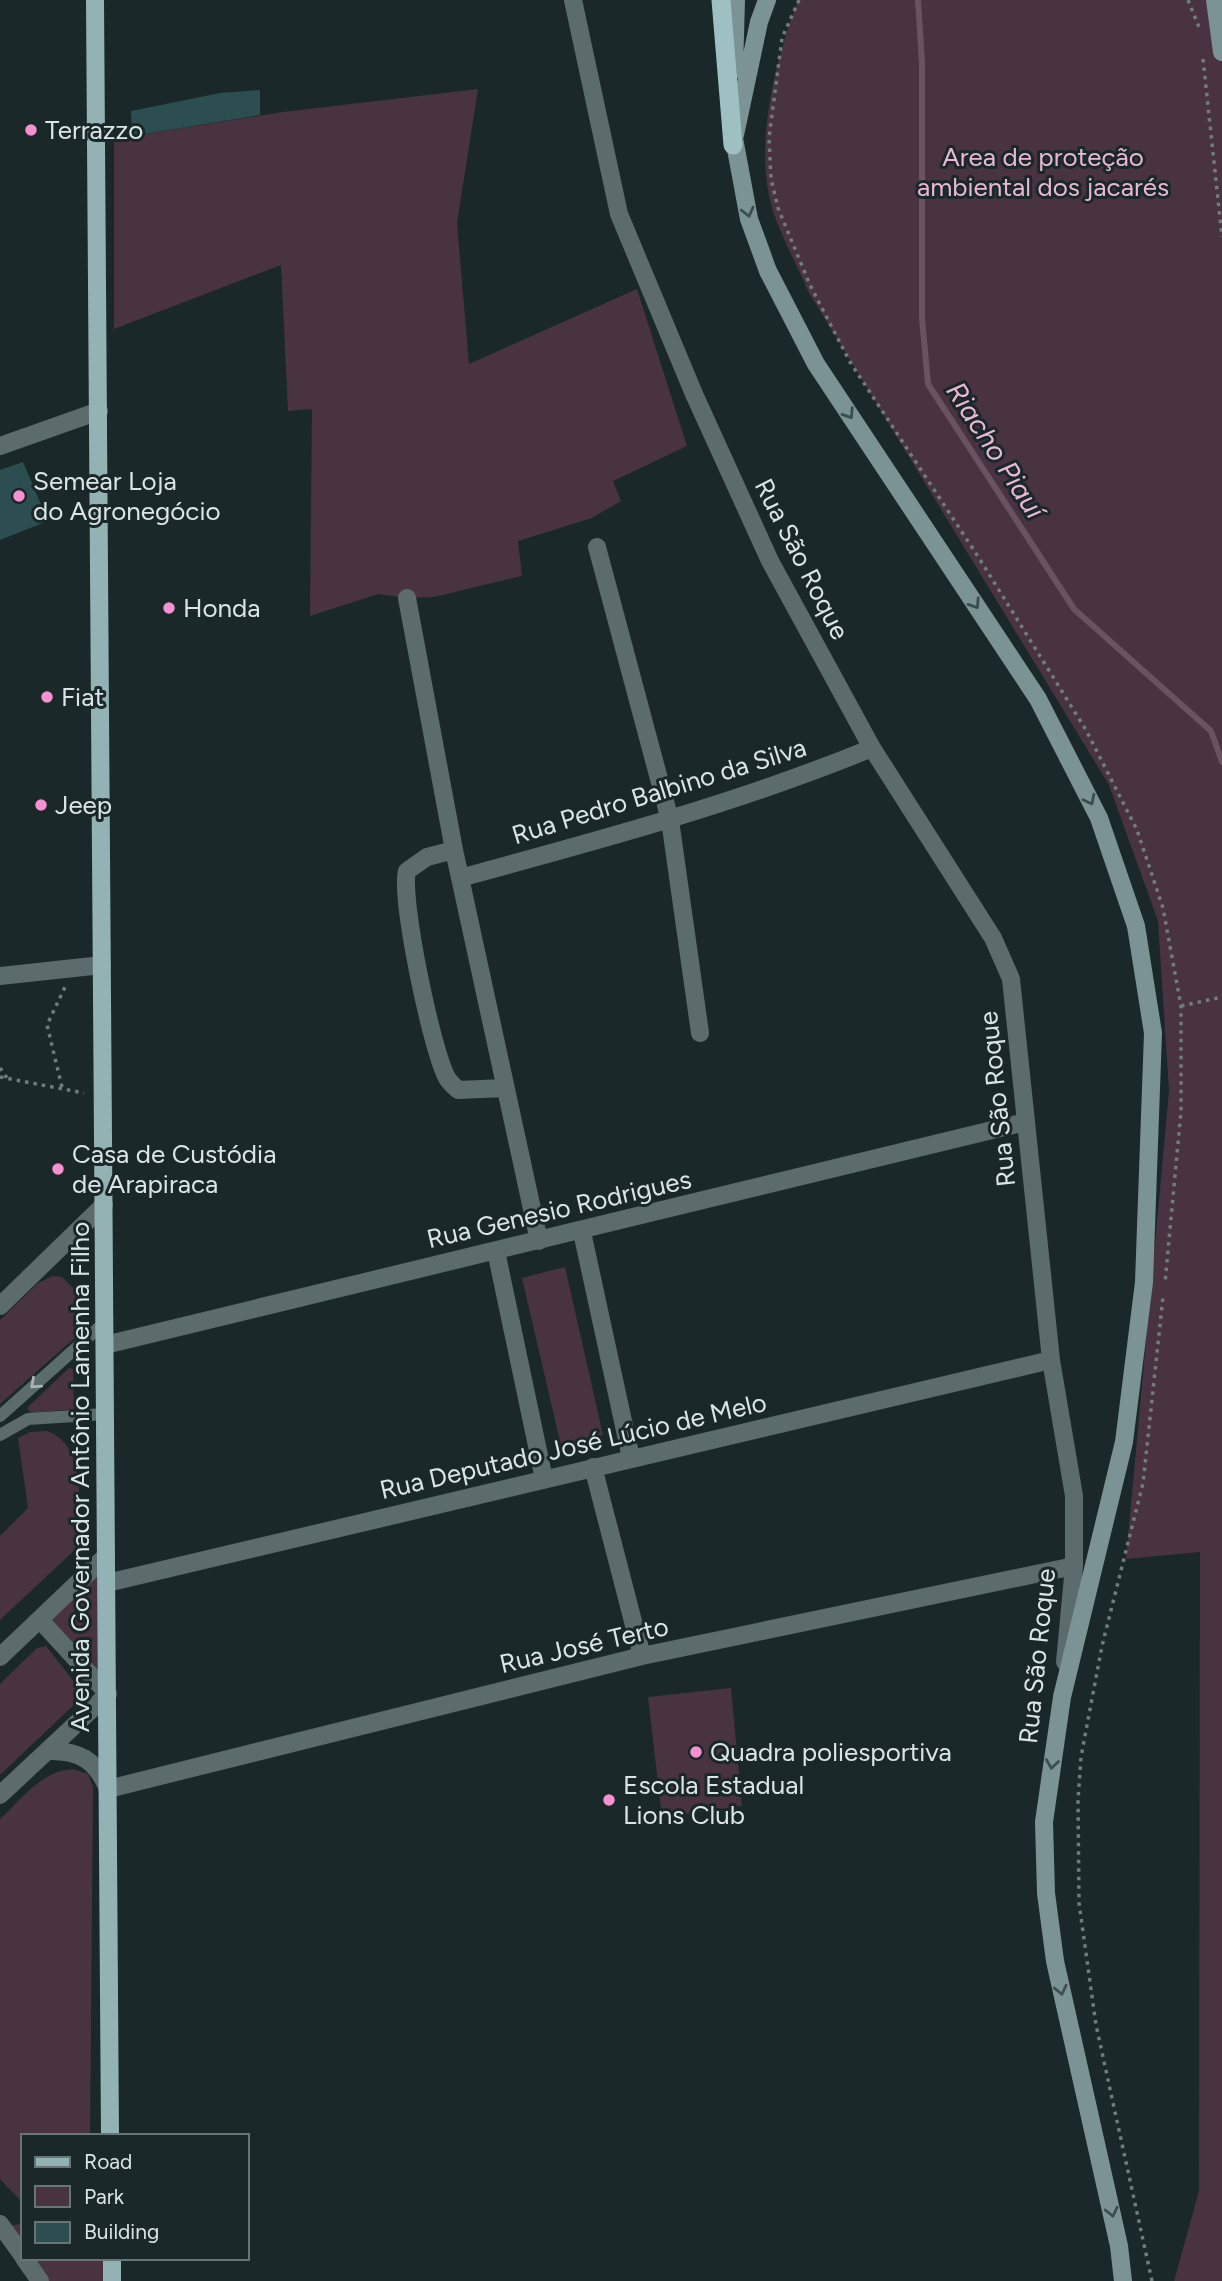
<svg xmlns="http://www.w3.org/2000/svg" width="1222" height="2281" font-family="Figtree,sans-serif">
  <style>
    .green { fill: #493341 }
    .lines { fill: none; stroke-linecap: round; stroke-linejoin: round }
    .stream { stroke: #6b5261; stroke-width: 6 }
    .building { fill: #2c4e50 }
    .path { stroke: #717c7d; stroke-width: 3.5; stroke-dasharray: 3.5 5; stroke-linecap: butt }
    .service { stroke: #5c6b6c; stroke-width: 12 }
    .minor { stroke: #5c6b6c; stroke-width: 18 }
    .secondary { stroke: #7b9394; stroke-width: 18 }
    .primary { stroke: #93b2b4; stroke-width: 18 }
    .trunk { stroke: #9ec0c2; stroke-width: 19 }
    .oneway { stroke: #3c4d4e }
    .oneway2 { stroke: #a9b4b5 }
    .poi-dot { fill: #f590d1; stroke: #1a2829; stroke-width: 2.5 }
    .labels { text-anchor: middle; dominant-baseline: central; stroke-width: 6; stroke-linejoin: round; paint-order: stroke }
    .poi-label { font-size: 26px; fill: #dce5e6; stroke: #1a2829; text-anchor: start }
    .park-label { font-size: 26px; fill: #e9b7d5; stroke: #1a2829 }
    .street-label { font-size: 26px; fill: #dce5e6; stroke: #1a2829 }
    .water-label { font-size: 28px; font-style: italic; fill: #eab7d6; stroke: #1a2829 }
  </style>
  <rect width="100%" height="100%" fill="#1a2829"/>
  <!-- green -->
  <path class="green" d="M798,0h424v2281h-48l25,-90 1,-639 -74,7 43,-468 -11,-170 -49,-136 -301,-494c-11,-26 -26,-53 -35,-80 -20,-63 2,-150 25,-211z
    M478,89l-21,134 12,141 168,-75 50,157 -74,35 8,20 -29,17 -74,23 4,35 -88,21 -27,1 -29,-4 -68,22 2,-207 -24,2 -7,-146 -167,64v-190l169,-27z
    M565,1267l38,168 -42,11 -39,-168z
    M53,1276l9,1 13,13 3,45 -78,69v-84l38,-37z
    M69,1368l4,1 1,40 -43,4 -4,-5z
    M47,1431c41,14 31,79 33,114l-80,75v-84l28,-28 -10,-70 12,-6z
    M106,1556l2,138 -68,-74z
    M46,1646l36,46 -3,8 -79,75v-91l37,-36z
    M731,1688l11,118 -80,11 -14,-120z
    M73,1769l15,5 5,13 -3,349h-67v67l-23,-24v-360c22,-20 41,-48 73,-50z
    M23,2224v34h89v23h-75l-35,-55z"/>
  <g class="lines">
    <!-- stream -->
    <path class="stream" d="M918,0l4,63v255l6,66 146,225 137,122 11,31"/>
  </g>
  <!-- building -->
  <path class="building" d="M260,90v25l-128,21 -1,-25 89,-18z
    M23,462l25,59 -48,19v-70z"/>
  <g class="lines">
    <!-- path -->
    <path class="path" d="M799,0l-17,38 -13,100 2,41 7,29 32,77 40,77 129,196 107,172 51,100 26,78 18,98v105l-16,172
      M1188,0l11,27
      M1203,59l19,178
      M1181,1006l41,-9
      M0,1068l7,10
      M0,1077l84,16
      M62,1087l-15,-62 18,-38
      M1152,2281l-56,-256 -17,-122 -1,-103 3,-43 21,-111 41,-163 20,-186"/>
    <!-- service -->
    <path class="service" d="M0,1416l104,-93
      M0,1435l28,-16 77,-5"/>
    <!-- minor -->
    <path class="minor" d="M573,0l46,214 75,180 76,167 102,187 121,190 18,41 40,381 23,136v70l-9,96
      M0,446l99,-35
      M597,547l73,273 30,213
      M407,598l47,252 85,391
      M454,850l-27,7 -20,14c-7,28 25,180 40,207 3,5 7,8 11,12l46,-2
      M460,878c140,-38 278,-75 412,-130
      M0,976l102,-11
      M582,1232l49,226
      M496,1251l48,228
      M0,1306l104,-101
      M105,1345l920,-223
      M593,1467l49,189
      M107,1583l944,-223
      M0,1657l106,-101
      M47,1751c32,-1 49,9 61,38l534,-133 432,-90
      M0,1795l108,-101 -68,-74
      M0,2224l23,32
      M24,2258l16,23"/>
    <!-- secondary -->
    <path class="secondary" d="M1215,0l7,52
      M734,70l2,-70
      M733,133l16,86 19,52 48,93 222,335 61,119 37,108 17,107 -9,249 -20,160 -62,255 -18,125 2,71 9,68 64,285 4,35
      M735,135l24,-113 8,-22"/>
    <!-- primary -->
    <path class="primary" d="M95,0l15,2136
      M112,2258v23"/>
    <!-- trunk -->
    <path class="trunk" d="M721,0l12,145"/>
  </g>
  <!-- one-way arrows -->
  <defs><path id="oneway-chevron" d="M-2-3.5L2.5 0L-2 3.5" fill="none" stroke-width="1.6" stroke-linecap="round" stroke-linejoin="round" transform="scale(1.75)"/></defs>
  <g class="oneway">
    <use href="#oneway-chevron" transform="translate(748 212) rotate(76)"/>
    <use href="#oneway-chevron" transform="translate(849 414) rotate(57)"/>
    <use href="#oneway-chevron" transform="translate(975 604) rotate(57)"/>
    <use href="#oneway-chevron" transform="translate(1090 800) rotate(63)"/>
    <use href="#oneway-chevron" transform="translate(1052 1764) rotate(98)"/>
    <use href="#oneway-chevron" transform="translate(1061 1990) rotate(77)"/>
    <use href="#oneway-chevron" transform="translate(1112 2212) rotate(77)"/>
  </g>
  <use class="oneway2" href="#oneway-chevron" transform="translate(35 1384) rotate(138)"/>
  <!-- markers -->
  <g class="poi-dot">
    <circle cx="31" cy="130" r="7"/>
    <circle cx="19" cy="496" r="7"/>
    <circle cx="169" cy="608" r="7"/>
    <circle cx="47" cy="697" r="7"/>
    <circle cx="41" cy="805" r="7"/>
    <circle cx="58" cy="1169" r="7"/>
    <circle cx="696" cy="1752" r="7"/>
    <circle cx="609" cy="1800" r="7"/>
  </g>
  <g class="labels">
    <!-- poi labels -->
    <g class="poi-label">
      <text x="45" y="130">Terrazzo</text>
      <text x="33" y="481">Semear Loja<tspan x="33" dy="30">do Agronegócio</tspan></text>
      <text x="183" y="608">Honda</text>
      <text x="61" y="697">Fiat</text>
      <text x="55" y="805">Jeep</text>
      <text x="72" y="1154">Casa de Custódia<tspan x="72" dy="30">de Arapiraca</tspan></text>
      <text x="710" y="1752">Quadra poliesportiva</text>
      <text x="623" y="1785">Escola Estadual<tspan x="623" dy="30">Lions Club</tspan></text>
    </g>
    <!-- park labels -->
    <g class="park-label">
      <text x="1043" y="157">Area de proteção<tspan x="1043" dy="30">ambiental dos jacarés</tspan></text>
    </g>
    <!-- street labels -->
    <g class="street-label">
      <text transform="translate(802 559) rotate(63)">Rua São Roque</text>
      <text transform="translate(659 791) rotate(-17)">Rua Pedro Balbino da Silva</text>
      <text transform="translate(997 1099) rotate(-96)">Rua São Roque</text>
      <text transform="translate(559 1209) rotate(-13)">Rua Genesio Rodrigues</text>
      <text transform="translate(573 1446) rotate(-13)">Rua Deputado José Lúcio de Melo</text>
      <text transform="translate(80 1477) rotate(-90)">Avenida Governador Antônio Lamenha Filho</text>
      <text transform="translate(584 1645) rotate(-13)">Rua José Terto</text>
      <text transform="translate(1037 1656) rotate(-84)">Rua São Roque</text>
    </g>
    <!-- water labels -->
    <g class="water-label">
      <text transform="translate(996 450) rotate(57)">Riacho Piauí</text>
    </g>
  </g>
  <!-- legend -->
  <rect x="21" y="2134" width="228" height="126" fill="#1a2829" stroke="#687475" stroke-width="2"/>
  <rect x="35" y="2157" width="35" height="10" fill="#93b2b4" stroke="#687475" stroke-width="2"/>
  <text x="84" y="2169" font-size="21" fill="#dce5e6">Road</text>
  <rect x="35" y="2186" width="35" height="21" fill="#493341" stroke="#687475" stroke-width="2"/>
  <text x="84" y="2204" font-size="21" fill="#dce5e6">Park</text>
  <rect x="35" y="2222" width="35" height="21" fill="#2c4e50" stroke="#687475" stroke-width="2"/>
  <text x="84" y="2239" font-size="21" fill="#dce5e6">Building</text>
</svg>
